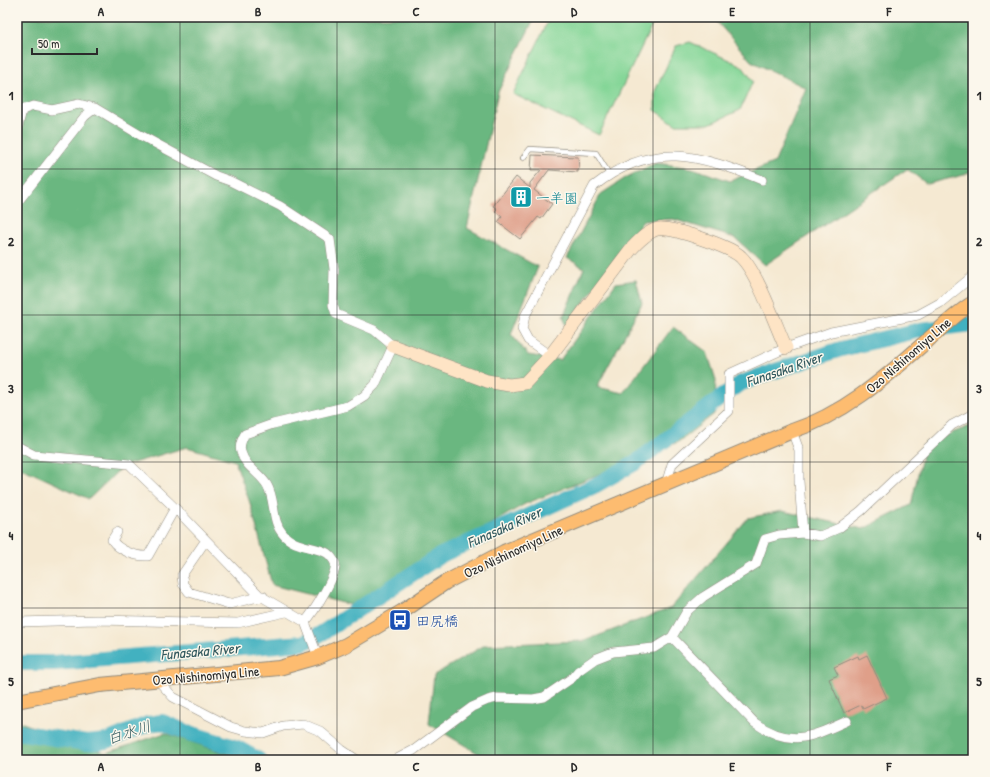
<svg xmlns="http://www.w3.org/2000/svg" width="990" height="777" font-family="'Patrick Hand','Klee One',sans-serif">
  <style>
    .green { fill: #84d697; stroke: #588061 }
    .forest { fill: #6bb780; stroke: #4b7156 }
    .lines { fill: none; stroke-linecap: round; stroke-linejoin: round }
    .river { stroke: #43b1c0; stroke-width: 16 }
    .building { fill: #df9f89 }
    .lane-casing { stroke: #908a7e; stroke-width: 6 }
    .street-casing { stroke: #908a7e; stroke-width: 10 }
    .secondary-casing { stroke: #908a7e; stroke-width: 14 }
    .primary-casing { stroke: #908a7e; stroke-width: 16 }
    .lane { stroke: #fff; stroke-width: 4.5 }
    .street { stroke: #fff; stroke-width: 9 }
    .secondary { stroke: #fee4c5; stroke-width: 13 }
    .primary { stroke: #fdbc6f; stroke-width: 14 }
    .grid { fill: none; stroke: #2b2b2b; stroke-width: 1; stroke-opacity: 0.55 }
    .labels { text-anchor: middle; dominant-baseline: central; stroke-width: 3; stroke-linejoin: round; paint-order: stroke }
    .culture-label { font-size: 14px; fill: #0d838f; stroke: #fbf7ec; text-anchor: start }
    .street-label { font-size: 14px; fill: #2b2b2b; stroke: #fbf7ec }
    .transit-label { font-size: 14px; fill: #164399; stroke: #fbf7ec; text-anchor: start }
    .water-label { font-size: 15px; font-style: italic; fill: #335a5f; stroke: #fbf7ec }
    .neatline { fill: none; stroke: #2b2b2b; stroke-width: 1.5 }
    .grid-label { font-size: 13px; text-anchor: middle; font-weight: bold; fill: #2b2b2b }
  </style>
  <rect width="100%" height="100%" fill="#fbf7ec"/>
  <filter id="ink" filterUnits="userSpaceOnUse"><feTurbulence type="fractalNoise" baseFrequency=".025" numOctaves="2"/><feDisplacementMap in="SourceGraphic" scale="8" xChannelSelector="R" yChannelSelector="G"/><feConvolveMatrix kernelMatrix="1 2 1 2 8 2 1 2 1" color-interpolation-filters="sRGB"/></filter>
  <filter id="wash" filterUnits="userSpaceOnUse"><feTurbulence type="fractalNoise" baseFrequency=".012" numOctaves="4" result="noise"/><feDisplacementMap in="SourceGraphic" scale="16" xChannelSelector="R" yChannelSelector="G"/><feGaussianBlur stdDeviation="0.9" result="paint"/><feColorMatrix in="noise" values="0 0 0 0 0 0 0 0 0 0 0 0 0 0 0 0 0 1.4 0 .05"/><feComposite in="paint" operator="in"/></filter>
  <g filter="url(#wash)">
    <rect width="100%" height="100%" fill="#f5e9d2"/>
    <!-- green -->
    <path class="green" d="M550,17h106l-57,118 -86,-41z
      M690,42l52,24 11,15 -13,29 -31,14h-34l-20,-14v-19l21,-45z"/>
    <!-- forest -->
    <path class="forest" d="M17,17h518l-37,75 -31,136 71,39 -27,67 17,21 32,5 56,-77 20,-3 6,23 -45,84 26,6 50,-66 34,25 9,28 -2,34 -36,28 -153,62 -174,101 -79,-20 -22,-82 -15,-42 -48,-14 -64,19 -34,33 -72,-33z
      M713,17h260v153l-9,5 -37,9 -20,-15 -142,96 -30,-27 -62,-19 -30,2 -76,105 -4,-9 21,-49 -17,-10 34,-64 26,-17 29,-14 36,5 38,13 45,-19 31,-74 -55,-27z
      M973,425v335h-484l-60,-36 5,-49 51,-30 99,-4 87,-33 77,-90 34,-7 81,18 48,-24 14,-62z
      M17,721l89,32 59,-20 80,27h-228z"/>
    <g class="lines">
      <!-- river -->
      <path class="river" d="M17,663h37l249,-20 19,-10 119,-78 153,-69 41,-23 104,-79 21,-8 81,-27 79,-19 53,-6
        M17,732l69,11 21,-2 41,-17 14,-2 27,11 48,15 22,12"/>
    </g>
    <g id="blocks">
      <!-- building -->
      <path class="building" d="M532,155l46,2 1,11h-1v4l-29,-2 -15,20 18,14 -11,15 -3,-2 -18,22 -22,-17 4,-5 -7,-6 2,-2 -4,-3 23,-29 14,11v-5l11,-13h-10z
        M867,655l20,43 -24,11 -2,-4 -17,8 -15,-34 9,-4 -4,-8 24,-11 1,3z"/>
    </g>
  </g>
  <g filter="url(#ink)">
    <use href="#blocks" fill-opacity="0" stroke="#908a7e" stroke-width="1"/>
    <g class="lines">
      <!-- lane casing -->
      <g class="lane-casing">
        <path id="lane" d="M523,158l7,-9 66,4 13,21"/>
      </g>
      <!-- street casing -->
      <g class="street-casing">
        <path id="street" d="M17,131l5,-21 11,-4 19,4 27,-6 16,4 45,27 76,41 14,5 50,25 50,33 4,30 -1,36 3,9 38,16 19,16 -18,39 -11,11 -16,10 -75,18 -28,10c-3,5 -6,12 -4,18 4,15 19,21 26,33 9,15 4,36 16,49 10,13 31,12 44,19 3,2 7,7 8,10 3,11 -22,50 -30,59
          M17,203l68,-87 10,-8
          M550,356l-22,-16 -6,-11 3,-13 69,-130c59,-47 105,-31 168,-6
          M792,431l7,19v31l4,52
          M17,446l17,9 95,9 46,44 84,87 46,27 13,35
          M666,484l6,-20 57,-53v-37l57,-26 45,-16 87,-17 22,-12 33,-27
          M117,532l-5,8c6,10 24,17 36,16l27,-48
          M206,540l-24,35 1,9 6,8 40,12 34,-8
          M17,622l80,-2 141,3 48,-11
          M672,637l83,86c36,25 56,14 92,-2
          M157,679l16,18 58,30 14,4 18,2 20,-7 20,-2 17,7 22,19 15,10
          M395,760l19,-10 58,-43 16,-7 9,-2 36,1 11,-2 28,-19 6,-7 17,-12 18,-7 41,-4 18,-11 15,-26 16,-14 53,-33 9,-25 14,-4 24,-2 17,3 19,-8 22,-17 91,-86 21,-11"/>
      </g>
      <!-- secondary casing -->
      <g class="secondary-casing">
        <path id="secondary" d="M393,346l94,35 22,4 16,-2 25,-27 81,-107c8,-8 17,-18 27,-20 15,-2 73,18 83,28 16,15 35,69 45,91"/>
      </g>
      <!-- primary casing -->
      <g class="primary-casing">
        <path id="primary" d="M17,701l83,-16 179,-17 39,-11 28,-12 57,-34 43,-29 58,-30 288,-121c50,-16 91,-51 129,-85 18,-15 32,-31 52,-43"/>
      </g>
      <!-- lane -->
      <use href="#lane" class="lane"/>
      <!-- street -->
      <use href="#street" class="street"/>
      <!-- secondary -->
      <use href="#secondary" class="secondary"/>
      <!-- primary -->
      <use href="#primary" class="primary"/>
    </g>
  </g>
  <!-- grid -->
  <path class="grid" d="M180,17v743M337,17v743M495,17v743M653,17v743M810,17v743M17,169h956M17,315h956M17,462h956M17,608h956"/>
  <!-- icons -->
  <defs>
    <g id="building-square" transform="scale(1.15)"><rect x="-9" y="-9" width="18" height="18" rx="4" fill="#0f9aa8" stroke="#fbf7ec"/><path d="M-4-6H4V6H1V3H-1V6H-4ZM-2.5-4.3h1.7v1.8h-1.7ZM.8-4.3h1.7v1.8H.8ZM-2.5-1h1.7V.8h-1.7ZM.8-1h1.7V.8H.8Z" fill="#fff"/></g>
    <g id="bus-square" transform="scale(1.15)"><rect x="-9" y="-9" width="18" height="18" rx="4" fill="#1a4fb4" stroke="#fbf7ec"/><path d="M-5-6H5V4H4V6H2V4H-2V6H-4V4H-5ZM-3.5-4V0h7V-4ZM-3.5 1.2v1.5H-2V1.2ZM2 1.2v1.5H3.5V1.2Z" fill="#fff"/></g>
  </defs>
  <g fill-rule="evenodd">
    <use href="#building-square" x="521" y="197"/>
    <use href="#bus-square" x="400" y="620"/>
  </g>
  <g class="labels">
    <!-- culture labels -->
    <g class="culture-label">
      <text x="536" y="197">一羊園</text>
    </g>
    <!-- street labels -->
    <g class="street-label">
      <text transform="translate(908 355) rotate(-41)">Ozo Nishinomiya Line</text>
      <text transform="translate(513 551) rotate(-25)">Ozo Nishinomiya Line</text>
      <text transform="translate(206 675) rotate(-5)">Ozo Nishinomiya Line</text>
    </g>
    <!-- transit labels -->
    <g class="transit-label">
      <text x="416" y="620">田尻橋</text>
    </g>
    <!-- water labels -->
    <g class="water-label">
      <text transform="translate(784 369) rotate(-19)">Funasaka River</text>
      <text transform="translate(504 527) rotate(-24)">Funasaka River</text>
      <text transform="translate(200 651) rotate(-5)">Funasaka River</text>
      <text transform="translate(129 732) rotate(-18)">白水川</text>
    </g>
  </g>
  <!-- margin -->
  <rect width="990" height="777" fill="none" stroke="#fbf7ec" stroke-width="44"/>
  <!-- scale -->
  <path d="M32 48v6h65v-6" fill="none" stroke="#2b2b2b" stroke-width="2"/>
  <text x="38" y="48" font-size="12" fill="#2b2b2b" stroke="#fbf7ec" stroke-width="3" paint-order="stroke">50 m</text>
  <rect x="22" y="22" width="946" height="733" class="neatline"/>
  <g class="grid-label">
    <text x="101" y="16">A</text>
    <text x="258" y="16">B</text>
    <text x="416" y="16">C</text>
    <text x="574" y="16">D</text>
    <text x="732" y="16">E</text>
    <text x="889" y="16">F</text>
    <text x="11" y="100">1</text>
    <text x="979" y="100">1</text>
    <text x="11" y="246">2</text>
    <text x="979" y="246">2</text>
    <text x="11" y="393">3</text>
    <text x="979" y="393">3</text>
    <text x="11" y="540">4</text>
    <text x="979" y="540">4</text>
    <text x="11" y="686">5</text>
    <text x="979" y="686">5</text>
    <text x="101" y="771">A</text>
    <text x="258" y="771">B</text>
    <text x="416" y="771">C</text>
    <text x="574" y="771">D</text>
    <text x="732" y="771">E</text>
    <text x="889" y="771">F</text>
  </g>
</svg>
